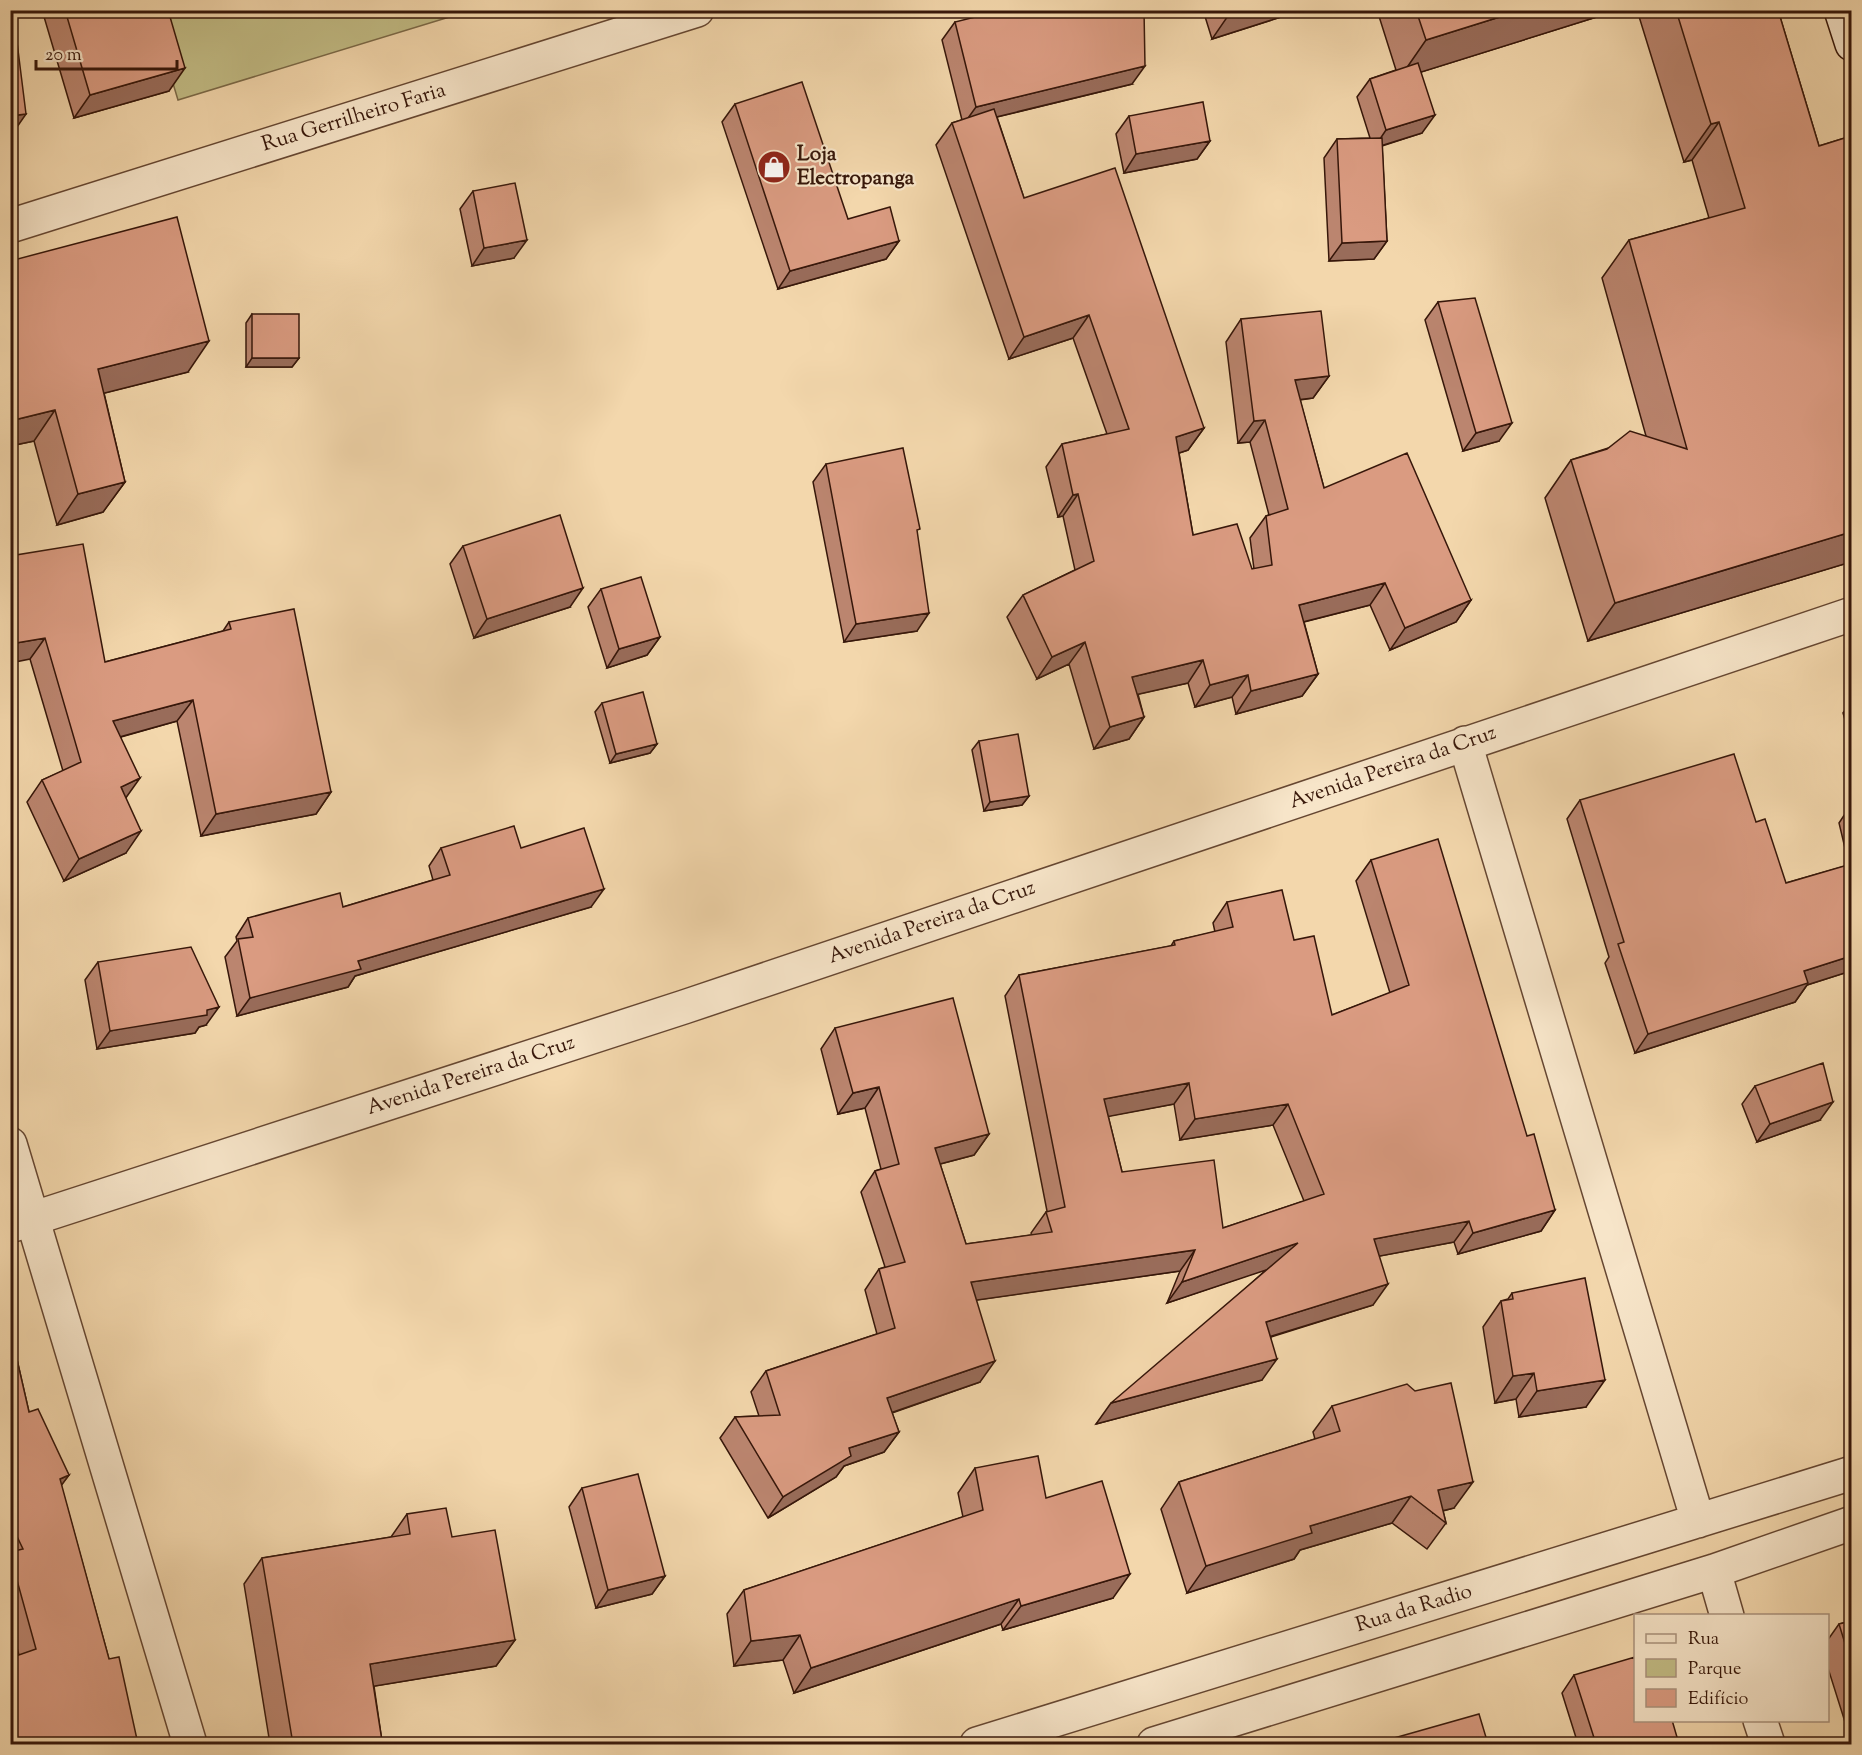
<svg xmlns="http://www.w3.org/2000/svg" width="1862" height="1755" font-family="'Sorts Mill Goudy',serif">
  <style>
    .green { fill: #c2bc85; stroke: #7c6a48; stroke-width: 1.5 }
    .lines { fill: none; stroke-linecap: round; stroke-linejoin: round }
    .street-casing { stroke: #664732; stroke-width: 36 }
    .secondary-casing { stroke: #37170a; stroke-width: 36 }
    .street { stroke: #f7e5c9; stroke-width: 33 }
    .secondary { stroke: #f7e5c9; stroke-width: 33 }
    .wall { fill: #bb856f; stroke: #37170a; stroke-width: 1.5; fill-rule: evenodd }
    .shaded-wall { fill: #996c5a; stroke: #37170a; stroke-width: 1.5 }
    .building { fill: #da9b81; stroke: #37170a; stroke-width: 1.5; fill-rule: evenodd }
    .labels { text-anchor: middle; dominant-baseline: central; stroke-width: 4.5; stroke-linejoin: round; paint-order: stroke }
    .street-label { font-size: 21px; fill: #37170a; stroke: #f7e5c9 }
    .poi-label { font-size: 21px; font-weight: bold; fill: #37170a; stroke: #f7e5c9; text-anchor: start }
  </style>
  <rect width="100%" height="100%" fill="#f3d7ac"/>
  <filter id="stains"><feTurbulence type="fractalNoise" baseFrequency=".00333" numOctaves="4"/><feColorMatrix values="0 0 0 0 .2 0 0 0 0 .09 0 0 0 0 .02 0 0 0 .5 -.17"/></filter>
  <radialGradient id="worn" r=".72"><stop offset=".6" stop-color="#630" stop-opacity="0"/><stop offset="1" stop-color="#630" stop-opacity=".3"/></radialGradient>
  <!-- green -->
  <path class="green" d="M151,10l318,1 -291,89z"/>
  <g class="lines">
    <!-- street casing -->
    <g class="street-casing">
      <path id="street" d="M10,226l687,-216
        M1465,743l233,778
        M10,1144l180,600
        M10,1226l674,-219 1168,-393
        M1714,1571l13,45
        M1760,1720l8,24
        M977,1744l875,-271
        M1154,1744l560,-173 138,-48"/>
    </g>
    <!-- secondary casing -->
    <g class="secondary-casing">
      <path id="secondary" d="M1841,10l11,34"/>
    </g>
    <!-- street -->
    <use href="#street" class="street"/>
    <!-- secondary -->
    <use href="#secondary" class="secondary"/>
  </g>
  <!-- wall -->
  <path class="wall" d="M42,10h126l1,81 -95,27z
    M1203,10h100l-91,29z
    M1377,10h242l-198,62 1,61 -40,13 5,95 -13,18 -45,2 -5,-103 13,-19 33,-1 -13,-41 13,-18 26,-9z
    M1637,10h141l41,136 32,-10v426l-263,79 -43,-143 26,-38 75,-24 -44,-158 27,-38 80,-22 -17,-58 -8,2z
    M955,22l177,62 -135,33 27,81 180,230 -16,22 -9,3 14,82 59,34h2l-4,-31 16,-22 3,-1 -19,-73 -12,1 -12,-101 15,-23 88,57 -16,22 -13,2 24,88 147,112 -15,22 -66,28 -20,-45 -66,17 14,52 -16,22 -66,18 -4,-17 -37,10 -7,-24 -50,11 6,23 -15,22 -35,10 -25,-85 -32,15 -30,-62 16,-22 52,-25 -12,-54 -5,1 -12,-50 16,-23 45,-10 -34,-96 -64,21 -73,-214 16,-22 10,-3 -20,-80z
    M735,104l113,115 51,22 -13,18 -108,30 -56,-167z
    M1129,116l81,25 -13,18 -73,14 -8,-39z
    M473,191l41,67 -42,8 -12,-57z
    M10,261l178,111 -84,21 21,89 -22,30 -46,13 -23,-84 -24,5z
    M1438,302l61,139 -36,10 -38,-131z
    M252,314l47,44 -7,9h-46v-44z
    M826,464l91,69v98l-73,11 -31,-160z
    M463,546l107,61 -96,31 -24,-74z
    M10,556l95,106 118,-31 6,-9 102,170 -15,22 -115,22 -24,-115 -56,16 5,61v55l-62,28 -37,-79 15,-22 21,-9 -33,-112z
    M601,589l59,48 -13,18 -40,13 -19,-61z
    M1851,702v39l-8,-28z
    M602,703l55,41 -7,9 -40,10 -15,-51z
    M979,741l50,55 -7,9 -38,6 -12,-61z
    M1580,800l176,22 30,61 63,-18 -10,-42 12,-18v166l-44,14 -12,17 -160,51 -30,-90 4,-6 -42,-138z
    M441,848h80l70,59 -236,69 -7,11 -111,29 -12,-59 12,-16 -1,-4 12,-19 95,-11 90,-27 -4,-14z
    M1371,860l156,276 28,74 -14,21 -83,23 -4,-12 -75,14 -6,49 -102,32 -9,43 -166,44 171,-155 -100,34 13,-32 -204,29 4,82 -88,31 7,19 -15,20 -40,14 -8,11 -68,41 -48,-80 15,-21 24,-1 -8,-24 15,-21 111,-37 -12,-44 14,-21 6,-2 -24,-75 14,-21 6,-2 -16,-61 -27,6 -17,-65 14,-21 154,106 -15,21 -34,9 26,80 66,-9 -1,-2 15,-21 1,-1 -42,-215 14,-21 152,-29 3,-5 41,-9 -2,-9 14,-21 67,38 38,75 58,-22 -34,-112zM1174,1104l6,36 93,-15 31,76 -81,27 -101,-56 -14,-56z
    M98,962l108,63 -7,2 -4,6 -98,16 -12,-69z
    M1755,1086l65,34 -63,22 -15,-38z
    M1512,1293l74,114 -67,10 -3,-18 -21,4 -12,-76 18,-26 7,-2z
    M10,1329l19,83 40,63 -8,10 48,174 -90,-4 -9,-32z
    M1332,1406l122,102 -11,3 3,12 -19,26 -35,-26 -92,27 -6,9 -107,34 -26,-84 18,-27 136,-43 -2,-7z
    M975,1468l71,30 67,100 -110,32 -2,-6 -207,69 -11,-33 -49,6 -7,-52 17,-24 219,-73 -5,-24z
    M582,1488l83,88 -13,18 -56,14 -27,-101z
    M407,1514l45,23 63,103 -19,26 -122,20 8,55 -2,3h-110l-26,-160 18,-26 129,-21z
    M1851,1621v120l-24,-76v-24l12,-17z
    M1574,1675l105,69h-101l-16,-51z"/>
  <!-- shaded-wall -->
  <path class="shaded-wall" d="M1232,10h71l-91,29z
    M1522,10h97l-220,69 27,-39z
    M1145,66l-13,18 -169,41 13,-18z
    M185,68l-16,23 -95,27 16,-23z
    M26,114l-16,23v-21z
    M1435,115l-13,18 -48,15 12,-18z
    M1719,122l-27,38 -8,2 27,-38z
    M1210,141l-13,18 -73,14 12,-19z
    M527,240l-13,18 -42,8 12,-18z
    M899,241l-13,18 -108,30 12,-18z
    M1387,241l-13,18 -45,2 13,-18z
    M1089,315l-16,23 -64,21 15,-22z
    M209,341l-21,31 -111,28 21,-31z
    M252,358h47l-7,9h-46z
    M1329,376l-16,22 -34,4 16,-22z
    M55,410l-21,31 -24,5v-25z
    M1265,420l-15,22 -12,1 16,-22z
    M1512,423l-13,18 -36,10 13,-18z
    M1204,428l-16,22 -27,9 15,-22z
    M125,482l-22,30 -46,13 21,-31z
    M1078,494l-15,22 -5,1 15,-22z
    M1851,532v30l-263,79 27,-38z
    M1385,583l-15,22 -87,22 16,-22z
    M583,588l-13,19 -96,31 13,-19z
    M1471,600l-15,22 -66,28 15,-22z
    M929,613l-12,18 -73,11 12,-18z
    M660,637l-13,18 -40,13 12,-19z
    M45,638l-15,21 -20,4v-19z
    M1085,642l-16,22 -32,15 15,-22z
    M1203,660l-15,23 -71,16 15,-22z
    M1318,674l-16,22 -66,18 15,-23z
    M1248,675l-16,22 -37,10 15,-22z
    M193,700l-16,21 -79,22 15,-22z
    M1144,717l-15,22 -35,10 16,-22z
    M657,744l-7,9 -40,10 6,-9z
    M140,778l-15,21 -4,-12z
    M331,792l-15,22 -115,22 15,-22z
    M1029,796l-7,9 -38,6 6,-9z
    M141,831l-15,22 -62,28 15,-22z
    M604,889l-13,18 -236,69 -7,11 -111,29 13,-18 108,-37z
    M1851,956v15l-44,14 -12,17 -160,51 13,-19 156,-63z
    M219,1007l-13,18 -7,2 -4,6 -98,16 13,-18z
    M1189,1083l-15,21 -84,16 14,-21z
    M879,1087l-14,21 -27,6 15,-21z
    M1833,1102l-13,18 -63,22 13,-18z
    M1288,1104l-15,21 -93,15 15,-21z
    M989,1134l-15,21 -53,14 14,-21z
    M1555,1210l-14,21 -83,23 15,-21z
    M1469,1221l-15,21 -95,18 15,-21z
    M1298,1243l-14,21 -117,39 15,-21z
    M1195,1250l-15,21 -224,32 15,-21z
    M1388,1284l-15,21 -121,37 14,-20z
    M1277,1359l-15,21 -166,44 15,-21z
    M995,1361l-15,21 -107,37 14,-21z
    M1534,1373l-18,26 -21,4 18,-27z
    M1605,1380l-19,27 -67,10 18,-26z
    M899,1432l-15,20 -40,14 -8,11 -68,41 15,-21 66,-49z
    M69,1475l-14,19 5,-15z
    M1473,1482l-19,26 -21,5 5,-23z
    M1411,1496l-19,27 -92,27 -6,9 -107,34 19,-27 104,-40z
    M1130,1574l-17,24 -110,32 18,-24z
    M665,1576l-13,18 -56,14 12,-18z
    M1019,1599l-18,25 -207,69 17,-25z
    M800,1635l-17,25 -49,6 17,-25z
    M515,1640l-19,26 -145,24 19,-26z
    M382,1741l-2,3h-23z"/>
  <!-- building -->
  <path class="building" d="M10,10h3l13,104 -16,2z
    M65,10h103l17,58 -95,27z
    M1003,10h141l1,56 -169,41 -21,-85z
    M1416,10h106l-96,30z
    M1676,10h102l41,136 32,-10v396l-236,71 -44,-143 36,-11 23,-18 57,18 -58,-209 116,-32 -26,-86 -8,2z
    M1418,63l17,52 -49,15 -16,-51z
    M802,82l46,137 42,-12 9,34 -109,30 -55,-167z
    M1203,102l7,39 -74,13 -7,-38z
    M994,109l30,89 91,-30 89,260 -28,9 17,98 44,-11 15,45 20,-4 -6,-49 22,-7 -23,-89 -11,1 -13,-102 80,-8 8,65 -34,4 29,108 83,-35 64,147 -66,28 -20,-45 -86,22 19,69 -67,17 -3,-16 -38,10 -7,-25 -71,17 12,40 -34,10 -25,-85 -33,15 -29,-62 71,-34 -16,-67 -5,1 -11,-51 67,-15 -40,-114 -65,22 -72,-214z
    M1382,138l5,103 -45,2 -5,-104z
    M515,183l12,57 -43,8 -11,-57z
    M177,217l32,124 -111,28 27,113 -47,12 -23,-84 -45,11v-160z
    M1475,298l37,125 -36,10 -38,-131z
    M252,314h47v44h-47z
    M903,448l17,81 -3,1 12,83 -73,11 -30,-160z
    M560,515l23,73 -96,31 -24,-73z
    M83,544l22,118 126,-33 -2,-7 65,-13 37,183 -115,22 -23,-114 -80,21 27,57 -19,9 20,44 -62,28 -37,-79 39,-18 -36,-124 -35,6v-88z
    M641,577l19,60 -41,12 -18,-60z
    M643,692l14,52 -41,10 -14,-51z
    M1018,734l11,62 -39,6 -11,-61z
    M1734,754l22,68 9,-3 21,64 65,-19v92l-47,15 4,12 -160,51 -30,-90 6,-2 -44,-142z
    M514,826l7,22 63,-20 20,61 -246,72 3,8 -111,29 -12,-59 15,-2 -5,-19 92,-25 3,14 107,-32 -9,-27z
    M1438,839l89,297 7,-2 21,76 -82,23 -4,-12 -95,18 14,45 -122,38 11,37 -166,44 187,-160 -116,39 13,-32 -224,32 24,79 -108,37 12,34 -50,16 2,8 -68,41 -48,-80 45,-2 -14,-44 129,-43 -16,-59 26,-7 -30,-91 24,-7 -20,-77 -26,6 -18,-65 118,-30 36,136 -54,14 31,96 86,-12 -6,-20 19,-5 -46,-232 156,-30 -1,-4 59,-14 -6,-25 55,-12 12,50 20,-4 18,79 77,-30 -38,-125zM1189,1083l6,36 93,-15 36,90 -101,34 -9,-68 -92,12 -18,-73z
    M191,947l28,60 -12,3v5l-97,16 -12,-69z
    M1823,1063l10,39 -63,22 -15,-38z
    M1585,1278l20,102 -68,11 -3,-18 -21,3 -12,-75 12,-2 -1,-6z
    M10,1329l19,83 9,-3 31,66 -9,4 49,180 10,-2 19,87h-128v-86l26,-9 -26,-94v-3l13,-3 -13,-27z
    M1451,1383l22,99 -35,8 8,33 -35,-27 -101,30 2,7 -106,33 -27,-84 161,-51 -8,-25 75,-22 8,7z
    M1038,1456l8,42 56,-17 28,93 -109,32 -2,-7 -208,69 -11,-33 -49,6 -7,-51 239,-80 -8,-42z
    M638,1474l27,102 -57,14 -26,-102z
    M446,1508l6,29 43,-7 20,110 -145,24 12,77 -25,3h-64l-31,-186 148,-24 -3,-20z
    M1851,1621v42l-12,-39z
    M1635,1657v63h37l7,24h-83l-22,-69z
    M1479,1714l9,30h-115z
    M577,1741l1,3h-17z"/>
  <!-- icons -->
  <defs>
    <g id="shop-disc" transform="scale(1.725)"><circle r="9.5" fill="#8f2418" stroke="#f7e5c9"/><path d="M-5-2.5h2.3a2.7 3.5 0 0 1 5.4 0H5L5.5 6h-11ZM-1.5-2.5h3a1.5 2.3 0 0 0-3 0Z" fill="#fff"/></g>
  </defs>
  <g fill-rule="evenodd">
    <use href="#shop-disc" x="774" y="167"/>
  </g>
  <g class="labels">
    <!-- street labels -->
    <g class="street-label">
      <text transform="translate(354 118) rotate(-17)">Rua Gerrilheiro Faria</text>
      <text transform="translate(1393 768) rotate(-19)">Avenida Pereira da Cruz</text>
      <text transform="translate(932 923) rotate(-19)">Avenida Pereira da Cruz</text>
      <text transform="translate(471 1076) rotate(-18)">Avenida Pereira da Cruz</text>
      <text transform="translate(1414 1609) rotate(-17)">Rua da Radio</text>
    </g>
    <!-- poi labels -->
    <g class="poi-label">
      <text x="797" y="155">Loja<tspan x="797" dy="24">Electropanga</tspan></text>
    </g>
  </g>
  <!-- margin -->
  <rect width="1862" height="1755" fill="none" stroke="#f3d7ac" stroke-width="36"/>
  <rect x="12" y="12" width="1838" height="1731" fill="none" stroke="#37170a" stroke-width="3"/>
  <rect x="18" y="18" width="1826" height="1719" fill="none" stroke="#37170a" stroke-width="1.5"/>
  <!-- legend -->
  <rect x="1634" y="1614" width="195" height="108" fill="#f7e5c9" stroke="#aa937d" stroke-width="1.5"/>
  <rect x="1646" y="1634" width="30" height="9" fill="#f7e5c9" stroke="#aa937d" stroke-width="1.5"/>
  <text x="1688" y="1644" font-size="18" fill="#37170a">Rua</text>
  <rect x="1646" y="1659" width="30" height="18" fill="#c2bc85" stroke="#aa937d" stroke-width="1.5"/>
  <text x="1688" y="1674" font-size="18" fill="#37170a">Parque</text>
  <rect x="1646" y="1689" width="30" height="18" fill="#da9b81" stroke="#aa937d" stroke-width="1.5"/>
  <text x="1688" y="1704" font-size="18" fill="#37170a">Edifício</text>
  <!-- scale -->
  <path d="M36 60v9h141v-9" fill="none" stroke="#37170a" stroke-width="3"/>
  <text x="45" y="60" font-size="18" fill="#37170a" stroke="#f7e5c9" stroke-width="4.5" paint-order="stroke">20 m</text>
  <rect width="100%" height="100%" filter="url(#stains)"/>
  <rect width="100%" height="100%" fill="url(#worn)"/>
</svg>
